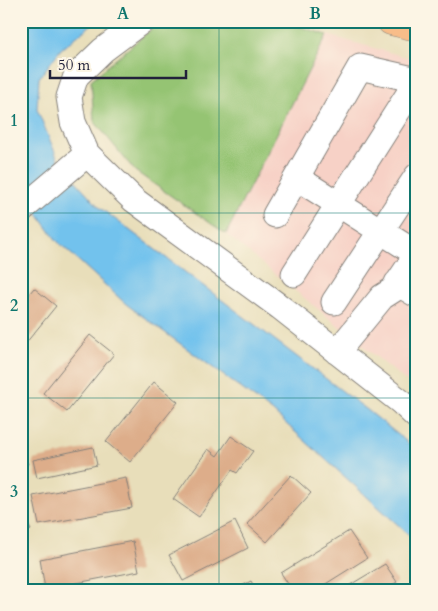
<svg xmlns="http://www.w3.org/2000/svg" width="438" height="611" font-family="Cardo,serif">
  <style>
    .built { fill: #f7d1c6 }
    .green { fill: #95c473; stroke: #5c7357 }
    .water { fill: #72c2ed; stroke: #4a7294 }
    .building { fill: #ddad8a }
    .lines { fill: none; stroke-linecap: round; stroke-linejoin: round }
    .minor-casing { stroke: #85807a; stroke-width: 27 }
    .major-casing { stroke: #85807a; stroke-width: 29 }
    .minor { stroke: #fff; stroke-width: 25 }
    .major { stroke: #f8bd89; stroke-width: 28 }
    .grid { fill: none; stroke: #0f766e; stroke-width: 1; stroke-opacity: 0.55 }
    .neatline { fill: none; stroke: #0f766e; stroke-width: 2 }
    .grid-label { font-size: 16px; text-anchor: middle; font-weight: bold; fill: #0f766e }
  </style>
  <rect width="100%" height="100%" fill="#fcf5e5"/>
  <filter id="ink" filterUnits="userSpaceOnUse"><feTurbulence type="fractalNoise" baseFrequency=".02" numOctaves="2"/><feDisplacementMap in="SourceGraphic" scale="10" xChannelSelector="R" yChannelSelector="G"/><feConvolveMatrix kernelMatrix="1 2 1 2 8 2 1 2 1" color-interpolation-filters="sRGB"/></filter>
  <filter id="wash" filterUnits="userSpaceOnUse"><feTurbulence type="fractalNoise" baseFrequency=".0096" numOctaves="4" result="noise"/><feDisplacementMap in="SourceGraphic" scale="20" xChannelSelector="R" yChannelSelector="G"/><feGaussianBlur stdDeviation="1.12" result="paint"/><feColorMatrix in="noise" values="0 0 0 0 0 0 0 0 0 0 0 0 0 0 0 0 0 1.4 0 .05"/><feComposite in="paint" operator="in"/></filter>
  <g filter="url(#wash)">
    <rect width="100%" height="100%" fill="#e8deba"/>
    <!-- built -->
    <path class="built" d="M327,35l90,25v330l-191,-156z"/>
    <!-- green -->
    <path class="green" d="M161,21h120l46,14 -101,199 -91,-63 -41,-50 -3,-41z"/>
    <!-- water -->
    <path class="water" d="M21,21h75l-35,28 -22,29 -2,31 22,53 40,45 271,205 47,38v92l-145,-131 -146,-107 -69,-63 -36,-51z"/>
    <g id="blocks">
      <!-- building -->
      <path class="building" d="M34,288l22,18 -35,43v-45z
        M90,335l24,19 -47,58 -24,-19z
        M154,382l24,20 -48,60 -24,-20z
        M231,436l22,15 -16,22 -5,-3 -33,47 -26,-18 35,-50 9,7z
        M93,447l4,18 -60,13 -4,-18z
        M21,450l7,14 -7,3z
        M291,475l20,18 -44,49 -20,-18z
        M126,478l6,30 -93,17 -6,-29z
        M21,511l10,19 -10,4z
        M235,521l13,27 -65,33 -14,-26z
        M349,531l18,27 -51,32h-24l-11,-17z
        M133,541l6,30 -94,18 -5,-30z
        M385,564l12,18 -13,8h-31l-3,-5z
        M251,581l5,9h-22z"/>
    </g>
  </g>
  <g filter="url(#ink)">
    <use href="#blocks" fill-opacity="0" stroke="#85807a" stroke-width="1"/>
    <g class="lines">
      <!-- minor casing -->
      <g class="minor-casing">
        <path id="minor" d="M87,154l47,46 146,107 121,95 16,15
          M297,178l120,76
          M21,210l66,-56 -14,-32 -4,-25 7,-21 27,-26 39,-29
          M275,215l85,-148 57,13
          M294,274l123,-193
          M397,283l20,12
          M334,302l83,-126
          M337,352l45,-55 11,-7 24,-36"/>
      </g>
      <!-- major casing -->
      <g class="major-casing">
        <path id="major" d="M391,21l26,6"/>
      </g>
      <!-- minor -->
      <use href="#minor" class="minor"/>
      <!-- major -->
      <use href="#major" class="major"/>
    </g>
  </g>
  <!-- grid -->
  <path class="grid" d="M219,21v569M21,213h396M21,398h396"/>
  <!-- margin -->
  <rect width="438" height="611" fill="none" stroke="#fcf5e5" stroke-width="55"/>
  <!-- scale -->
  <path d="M50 70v8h136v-8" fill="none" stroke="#22223b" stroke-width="2.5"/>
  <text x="58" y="70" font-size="15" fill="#22223b" stroke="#fcf5e5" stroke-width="4" paint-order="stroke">50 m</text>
  <rect x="28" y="28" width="382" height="556" class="neatline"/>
  <g class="grid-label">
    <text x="123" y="19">A</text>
    <text x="315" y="19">B</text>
    <text x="14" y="126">1</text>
    <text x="14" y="311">2</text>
    <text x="14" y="497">3</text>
  </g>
</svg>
